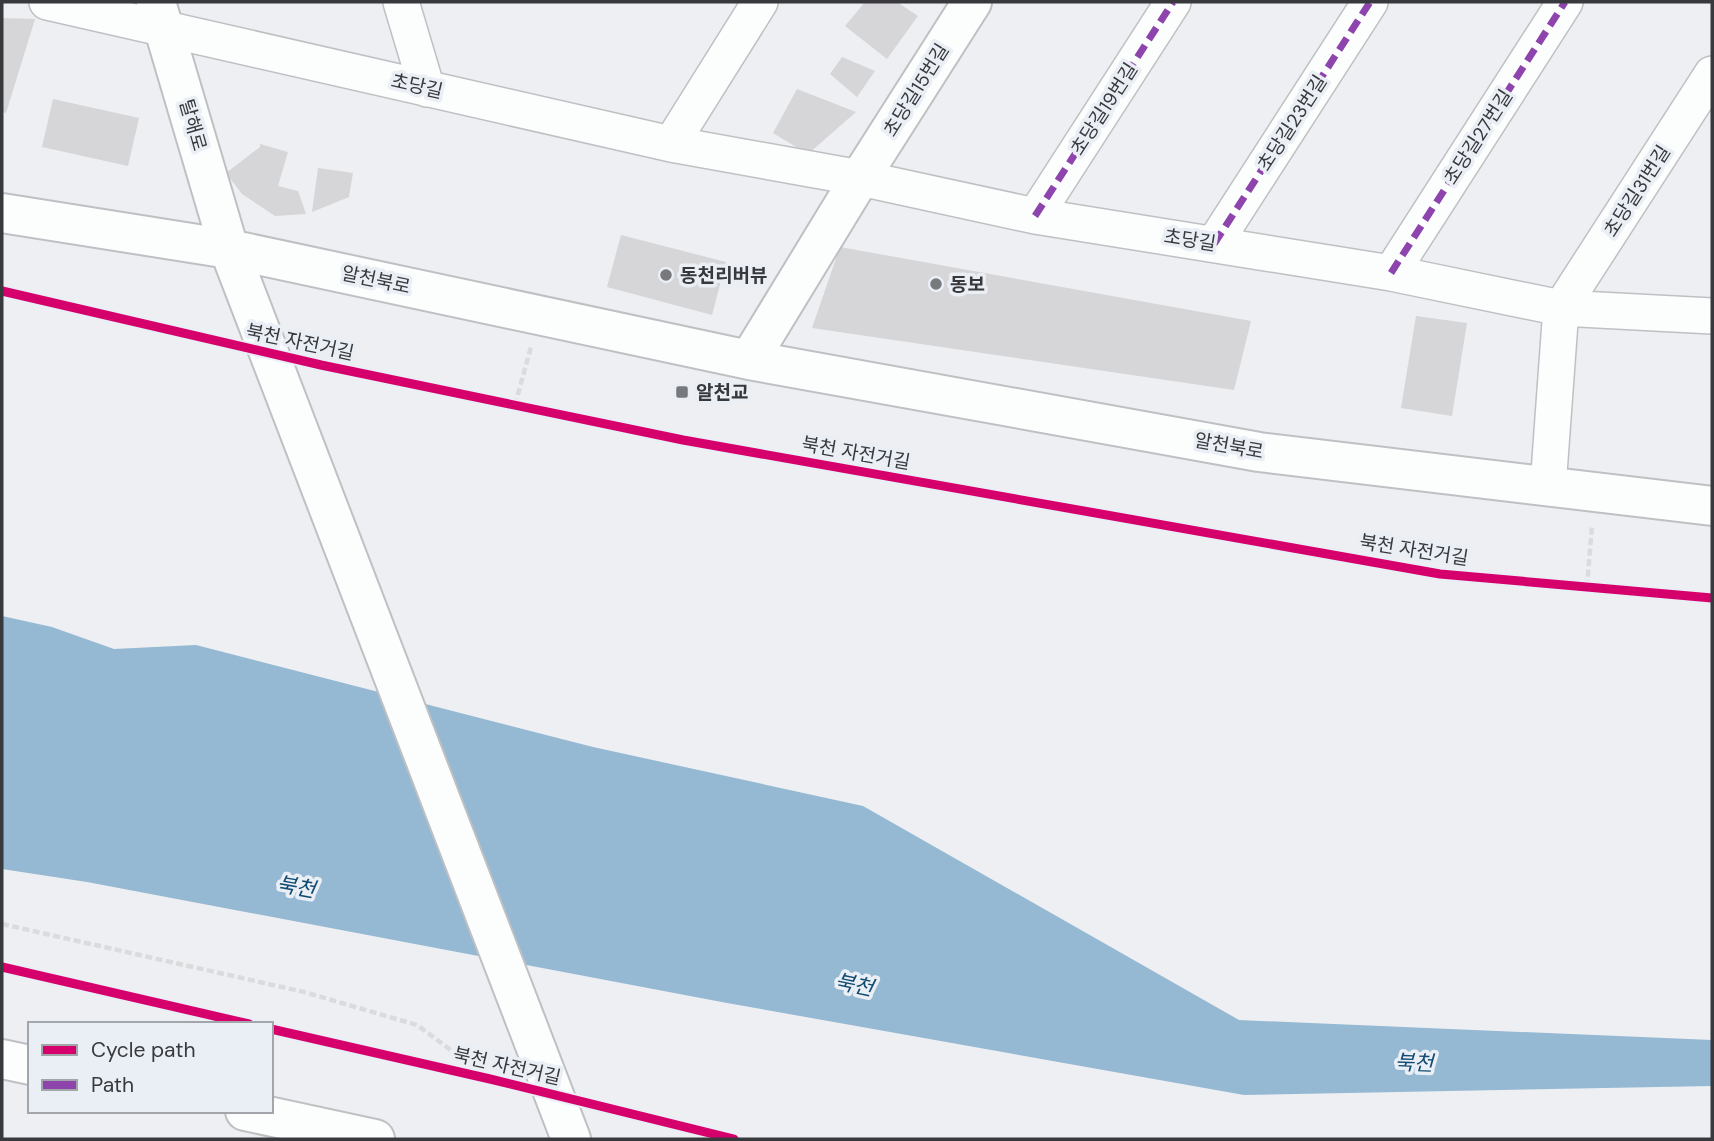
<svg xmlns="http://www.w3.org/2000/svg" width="1714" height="1141" font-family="'DM Sans','Noto Sans KR',sans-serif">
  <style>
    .water { fill: #95b8d3 }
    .building { fill: #d6d5d8 }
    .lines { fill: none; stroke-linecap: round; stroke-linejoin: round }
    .street-casing { stroke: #bfc0c3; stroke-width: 38 }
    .secondary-casing { stroke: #bfc0c3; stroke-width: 42 }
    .path { stroke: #d9dbdc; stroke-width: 4.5; stroke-dasharray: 7 3.5; stroke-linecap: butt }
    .street { stroke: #fcfdfd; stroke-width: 35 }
    .secondary { stroke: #fcfdfd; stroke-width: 38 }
    .quiet { stroke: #8e44ad; stroke-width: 7; stroke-dasharray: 14 7; stroke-linecap: butt }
    .cycleway-casing { stroke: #eaeef5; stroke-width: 13 }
    .cycleway { stroke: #d6006c; stroke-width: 9 }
    .poi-dot { fill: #77797c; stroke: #eaeef5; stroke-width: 2.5 }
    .labels { text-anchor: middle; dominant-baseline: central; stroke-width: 7; stroke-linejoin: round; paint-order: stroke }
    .street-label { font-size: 19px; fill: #37393c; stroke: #eaeef5 }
    .poi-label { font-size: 19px; font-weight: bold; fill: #37393c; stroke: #eaeef5; text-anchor: start }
    .water-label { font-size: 21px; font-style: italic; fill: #114b71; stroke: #eaeef5 }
  </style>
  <rect width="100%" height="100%" fill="#edeff2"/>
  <!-- water -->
  <path class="water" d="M2,616l50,11 62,22 82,-4 397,102 270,59 376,214 473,20v46l-468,9 -517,-92 -640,-121 -85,-13z"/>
  <!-- building -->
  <path class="building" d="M865,2h32l21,14 -31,43 -42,-33z
    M2,18l33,1 -29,94 -4,-1z
    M842,57l33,14 -18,26 -27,-23z
    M797,89l59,23 -48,42 -35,-21z
    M53,99l86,19 -11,48 -86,-19z
    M260,144l28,8 -10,34 20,5 8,23 -31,2 -33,-22 -16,-21 34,-26z
    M318,168l35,5 -4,24 -37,15z
    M621,235l105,27 -14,53 -105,-28z
    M840,247l411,74 -17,69 -422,-62z
    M1416,316l51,7 -15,93 -51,-8z"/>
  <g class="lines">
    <!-- street casing -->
    <g class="street-casing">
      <path id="street" d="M47,2l624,142 189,34 175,38 356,57 170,35 151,8
        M401,2l26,87
        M671,144l89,-142
        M1035,216l138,-214
        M1214,244l156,-242
        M1391,273l174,-271
        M1548,487l13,-179 151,-234"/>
    </g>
    <!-- secondary casing -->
    <g class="secondary-casing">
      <path id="secondary" d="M156,2l73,247 342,890
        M2,213l227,36 520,111 510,92 453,54
        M749,360l111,-182 112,-176
        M2,1059l28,6
        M245,1111l130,28"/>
    </g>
    <!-- path -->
    <path class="path" d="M515,405l16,-58
      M1587,587l5,-62
      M2,924l302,68 113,33 73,54"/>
    <!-- street -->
    <use href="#street" class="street"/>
    <!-- secondary -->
    <use href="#secondary" class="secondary"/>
    <!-- quiet -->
    <path class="quiet" d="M1035,216l138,-214
      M1214,244l156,-242
      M1391,273l174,-271"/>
    <!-- cycleway casing -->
    <g class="cycleway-casing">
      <path id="cycleway" d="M2,291l319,74 362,75 757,134 272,24
        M2,967l247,57
        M271,1029l219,50 244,60"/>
    </g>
    <!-- cycleway -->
    <use href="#cycleway" class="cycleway"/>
  </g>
  <!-- markers -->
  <g class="poi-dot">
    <circle cx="666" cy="275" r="7"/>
    <circle cx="936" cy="284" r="7"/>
    <rect x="675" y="385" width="14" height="14" rx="3.5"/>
  </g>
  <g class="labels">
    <!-- street labels -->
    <g class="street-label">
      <text transform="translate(417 86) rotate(13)">초당길</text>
      <text transform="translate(916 90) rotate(-58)">초당길15번길</text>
      <text transform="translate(1104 109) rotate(-57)">초당길19번길</text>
      <text transform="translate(1292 123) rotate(-57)">초당길23번길</text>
      <text transform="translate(193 125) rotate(74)">탈해로</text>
      <text transform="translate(1478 137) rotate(-57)">초당길27번길</text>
      <text transform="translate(1637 191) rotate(-57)">초당길31번길</text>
      <text transform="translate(1190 240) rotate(9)">초당길</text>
      <text transform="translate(376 280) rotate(12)">알천북로</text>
      <text transform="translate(300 342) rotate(12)">북천 자전거길</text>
      <text transform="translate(1229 446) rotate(10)">알천북로</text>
      <text transform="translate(856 453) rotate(10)">북천 자전거길</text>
      <text transform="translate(1414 550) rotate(9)">북천 자전거길</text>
      <text transform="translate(507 1066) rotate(13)">북천 자전거길</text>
    </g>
    <!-- poi labels -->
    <g class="poi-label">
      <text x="680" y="275">동천리버뷰</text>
      <text x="950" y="284">동보</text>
      <text x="696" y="392">알천교</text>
    </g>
    <!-- water labels -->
    <g class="water-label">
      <text transform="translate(296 887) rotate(10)">북천</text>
      <text transform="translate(854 985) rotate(12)">북천</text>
      <text transform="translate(1414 1063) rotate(2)">북천</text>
    </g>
  </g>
  <!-- border -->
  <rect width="1714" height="1141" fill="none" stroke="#37393c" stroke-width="7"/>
  <!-- legend -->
  <rect x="28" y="1022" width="245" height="91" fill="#eaeef5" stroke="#a2a6ab" stroke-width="2"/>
  <rect x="42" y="1045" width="35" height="10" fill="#d6006c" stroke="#a2a6ab" stroke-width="2"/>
  <text x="91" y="1057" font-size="21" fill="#37393c">Cycle path</text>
  <rect x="42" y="1080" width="35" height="10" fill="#8e44ad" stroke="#a2a6ab" stroke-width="2"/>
  <text x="91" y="1092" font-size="21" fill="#37393c">Path</text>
</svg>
